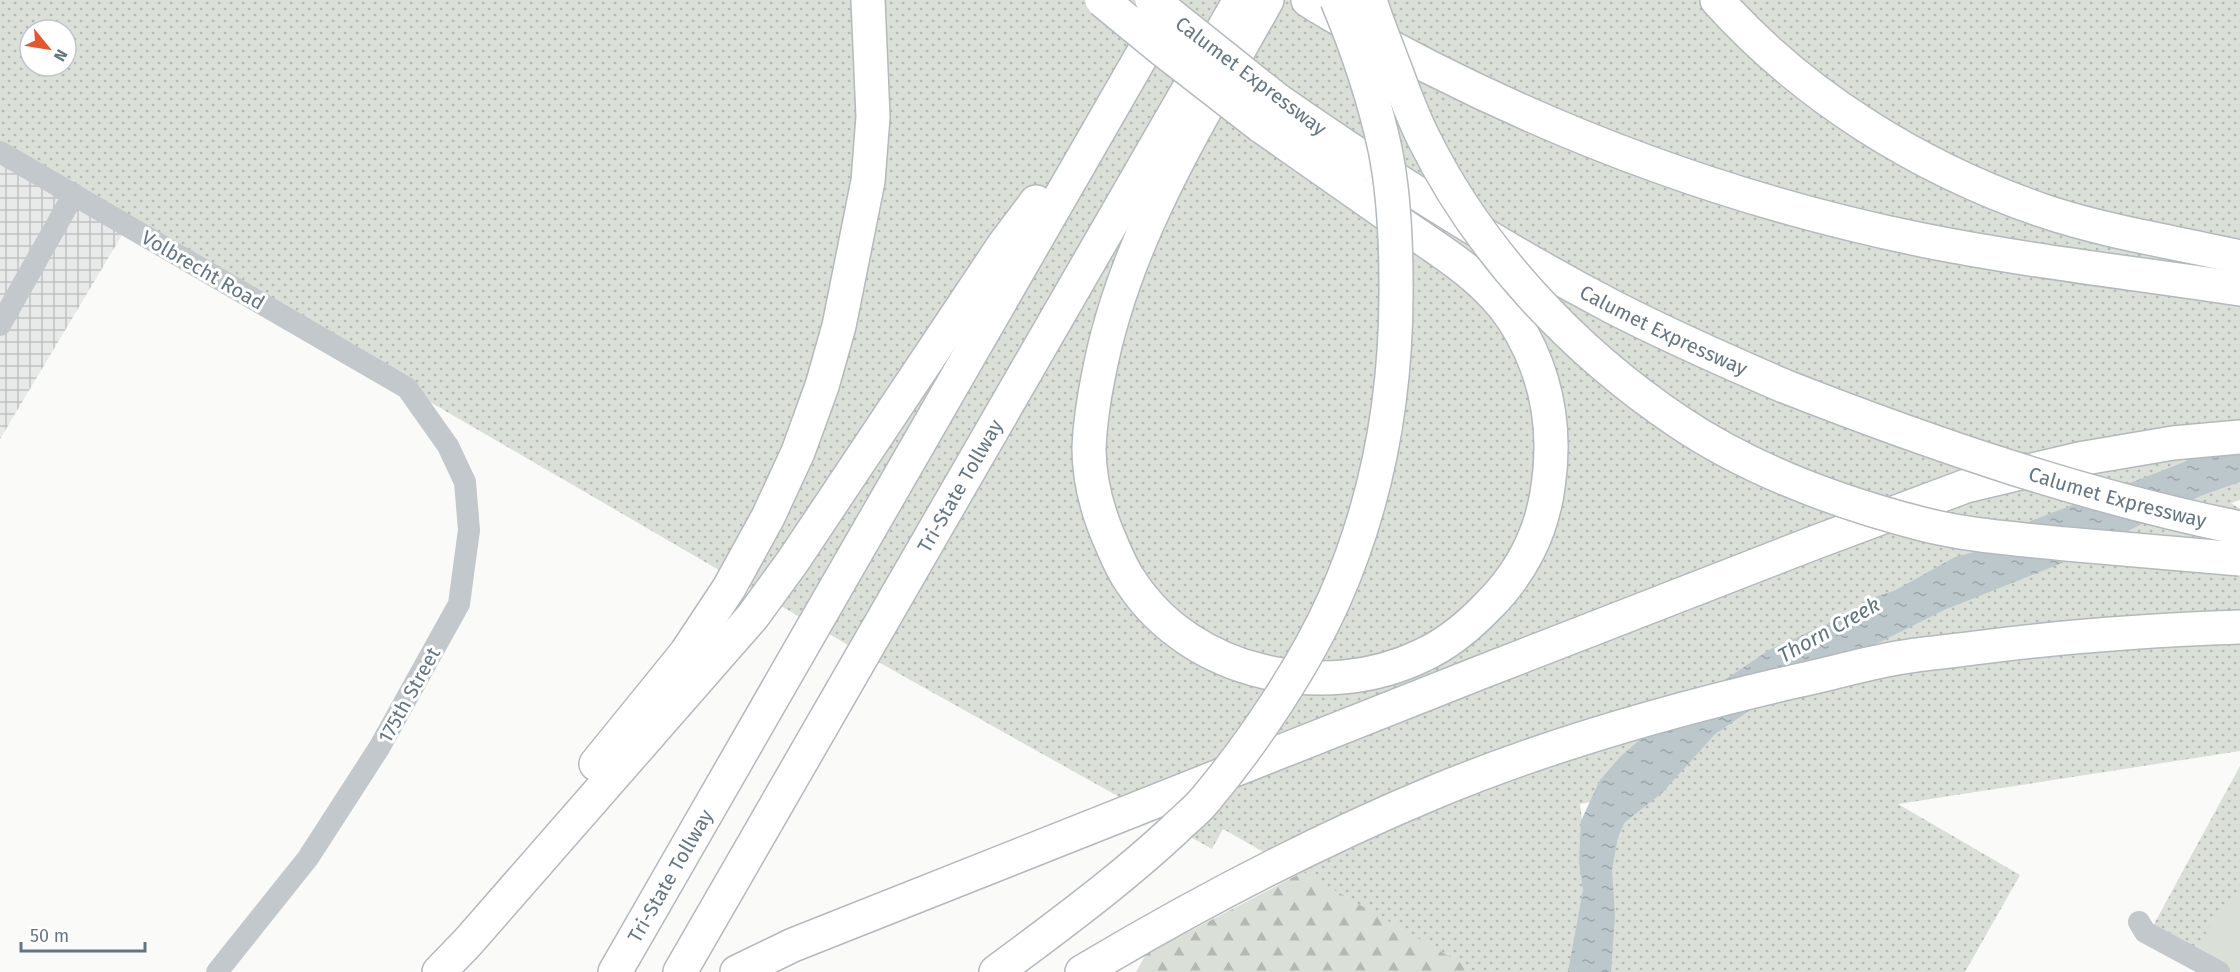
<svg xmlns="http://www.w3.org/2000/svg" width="2240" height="972" font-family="'Fira Sans',sans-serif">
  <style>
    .industrial { fill: url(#industrial-grid) }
    .grass { fill: url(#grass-dots); fill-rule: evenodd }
    .forest { fill: url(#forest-firs) }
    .garden { fill: #dadfd7 }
    .water { fill: url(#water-ripples) }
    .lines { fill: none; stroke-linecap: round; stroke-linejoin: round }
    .highway-casing { stroke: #b4b9bd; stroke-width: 36 }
    .minor { stroke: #c3c8cc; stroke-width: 22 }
    .highway { stroke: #fff; stroke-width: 33 }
    .highway-bridge-casing { stroke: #b4b9bd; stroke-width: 36; stroke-linecap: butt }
    .highway-bridge { stroke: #fff; stroke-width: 33 }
    .labels { text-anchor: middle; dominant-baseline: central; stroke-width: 6; stroke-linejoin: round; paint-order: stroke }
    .street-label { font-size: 20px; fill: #657683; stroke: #fff }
    .water-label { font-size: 21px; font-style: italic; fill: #60757c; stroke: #fff }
  </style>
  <defs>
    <pattern id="industrial-grid" width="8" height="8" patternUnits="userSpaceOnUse" patternTransform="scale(1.5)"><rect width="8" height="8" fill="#e8e9e9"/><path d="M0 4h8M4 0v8" fill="none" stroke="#c0c1c2"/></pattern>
    <pattern id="grass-dots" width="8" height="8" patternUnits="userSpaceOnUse" patternTransform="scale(1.5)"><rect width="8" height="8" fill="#dadfd7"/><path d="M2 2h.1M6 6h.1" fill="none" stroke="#b4b9b4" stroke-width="1.8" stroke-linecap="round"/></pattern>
    <pattern id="forest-firs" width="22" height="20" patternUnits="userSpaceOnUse" patternTransform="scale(1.5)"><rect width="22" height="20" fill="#dadfd7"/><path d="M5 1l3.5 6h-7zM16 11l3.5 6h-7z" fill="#b4b9b4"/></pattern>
    <pattern id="water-ripples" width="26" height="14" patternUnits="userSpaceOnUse" patternTransform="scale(1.5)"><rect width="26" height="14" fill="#bbc7cb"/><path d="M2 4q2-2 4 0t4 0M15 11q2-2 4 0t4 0" fill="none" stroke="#9ca6aa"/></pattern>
  </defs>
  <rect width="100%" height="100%" fill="#fafaf8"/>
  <!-- industrial -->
  <path class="industrial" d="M0,151l128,74 -128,214z"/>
  <!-- grass -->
  <path class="grass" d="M0,0h2240v500l-9,3 9,6v242l-342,53 122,71 -55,97h-376l28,-153 33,-28 -70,13 12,93 -11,75h-106l-252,-143 -11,20 -364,-204 -848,-493zM30,30h36v36h-36z
    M2240,766v206l-92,-37z"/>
  <!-- forest -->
  <path class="forest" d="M1303,872l173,100h-340l10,-18z"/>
  <!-- garden -->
  <path class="garden" d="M2240,891v81h-13l-33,-18c12,-23 26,-45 46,-63z"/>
  <!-- water -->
  <path class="water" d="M2240,432v50l-40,14 -143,69 -113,45 -176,88 -53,36 -53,59 -37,29 -7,15 -6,33 3,45 -4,57h-43l15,-82 -4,-28 2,-41 19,-41 20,-23 32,-28 117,-79 80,-36 17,-14 30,-10 59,-33 39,-10 37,-26 151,-58z"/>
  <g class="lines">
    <!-- highway casing -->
    <g class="highway-casing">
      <g id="highway">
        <path d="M1308,0c39,25 81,46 121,67 156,79 322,138 493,173 105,21 212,33 318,49"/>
        <path d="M1717,0c86,96 202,168 324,210 64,22 133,32 199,47"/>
        <path id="s1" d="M1276,99c108,75 218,146 335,207 56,29 115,55 173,80"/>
        <path d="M1261,126c46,32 92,64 137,96 41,28 87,55 115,97 33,51 44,108 35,168 -6,45 -27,86 -59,118 -19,20 -40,38 -66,50 -98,48 -231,20 -292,-73 -8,-11 -14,-25 -19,-37 -14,-31 -23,-63 -23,-97 1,-25 5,-51 10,-75 26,-136 102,-254 168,-373"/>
        <path d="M596,764l90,-111 43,-65 39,-71 30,-65 24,-66 17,-60 29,-145 5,-64 -5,-117"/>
        <path d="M439,972l29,-30 285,-326 40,-55 210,-315 33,-44"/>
        <path id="s2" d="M615,972l550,-957"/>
        <path id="s3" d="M680,972l560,-972"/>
        <path d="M737,972l56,-27 686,-272 337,-131 150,-56 113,-27 94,-16 67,-6"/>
        <path d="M996,972l39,-29"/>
        <path d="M1082,972c114,-68 232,-130 355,-181 116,-48 237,-82 359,-110 33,-7 67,-17 101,-23 28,-5 57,-7 86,-11 85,-11 171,-17 257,-20"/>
      </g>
    </g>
    <!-- minor -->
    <path class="minor" d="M0,152l407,236 41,58 17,36 4,48 -10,74 -80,144 -71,110 -91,114
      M0,325l74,-131
      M2139,922l6,10 74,40"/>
    <!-- highway -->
    <use href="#highway" class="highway"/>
    <!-- highway-bridge casing -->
    <g class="highway-bridge-casing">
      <g id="highway-bridge">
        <path d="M1102,0l61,50 98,76"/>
        <path d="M1152,0l124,99"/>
        <path d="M1370,0c6,20 14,39 21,58 10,26 19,53 32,79 56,114 150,214 256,285 73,49 158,80 243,102 47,12 96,15 144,20 58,5 116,10 174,15"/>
        <path id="s4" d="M1784,386c148,58 300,110 456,142"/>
        <path d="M1035,943c48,-36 95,-72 139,-113 10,-10 22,-19 31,-30 47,-56 99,-133 129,-200 44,-99 63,-208 62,-316 0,-44 -2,-91 -11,-135 -11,-51 -28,-101 -48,-149"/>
      </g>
    </g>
    <!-- highway-bridge -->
    <use href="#highway-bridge" class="highway-bridge"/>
  </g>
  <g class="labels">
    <!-- street labels -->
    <g class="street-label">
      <text transform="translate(1251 76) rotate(37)">Calumet Expressway</text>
      <text transform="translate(203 270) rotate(30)">Volbrecht Road</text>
      <text stroke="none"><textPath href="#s1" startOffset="452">Calumet Expressway</textPath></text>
      <text stroke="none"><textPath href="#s3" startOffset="561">Tri-State Tollway</textPath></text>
      <text stroke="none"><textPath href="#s4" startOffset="352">Calumet Expressway</textPath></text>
      <text transform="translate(409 695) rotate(-61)">175th Street</text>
      <text stroke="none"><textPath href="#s2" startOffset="111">Tri-State Tollway</textPath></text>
    </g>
    <!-- water labels -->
    <g class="water-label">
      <text transform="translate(1829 630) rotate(-29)">Thorn Creek</text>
    </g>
  </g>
  <!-- north arrow -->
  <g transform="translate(48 48) rotate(120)"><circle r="28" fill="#ffffff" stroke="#c1c8cd" stroke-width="1.5"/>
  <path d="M0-4.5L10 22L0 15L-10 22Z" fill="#e4572e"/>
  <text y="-9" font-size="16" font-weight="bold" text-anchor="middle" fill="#657683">N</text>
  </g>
  <!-- scale -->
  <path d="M21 942v9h124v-9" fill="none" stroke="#657683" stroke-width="3"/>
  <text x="30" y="942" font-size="18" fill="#657683" stroke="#ffffff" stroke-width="4.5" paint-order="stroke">50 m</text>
</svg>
